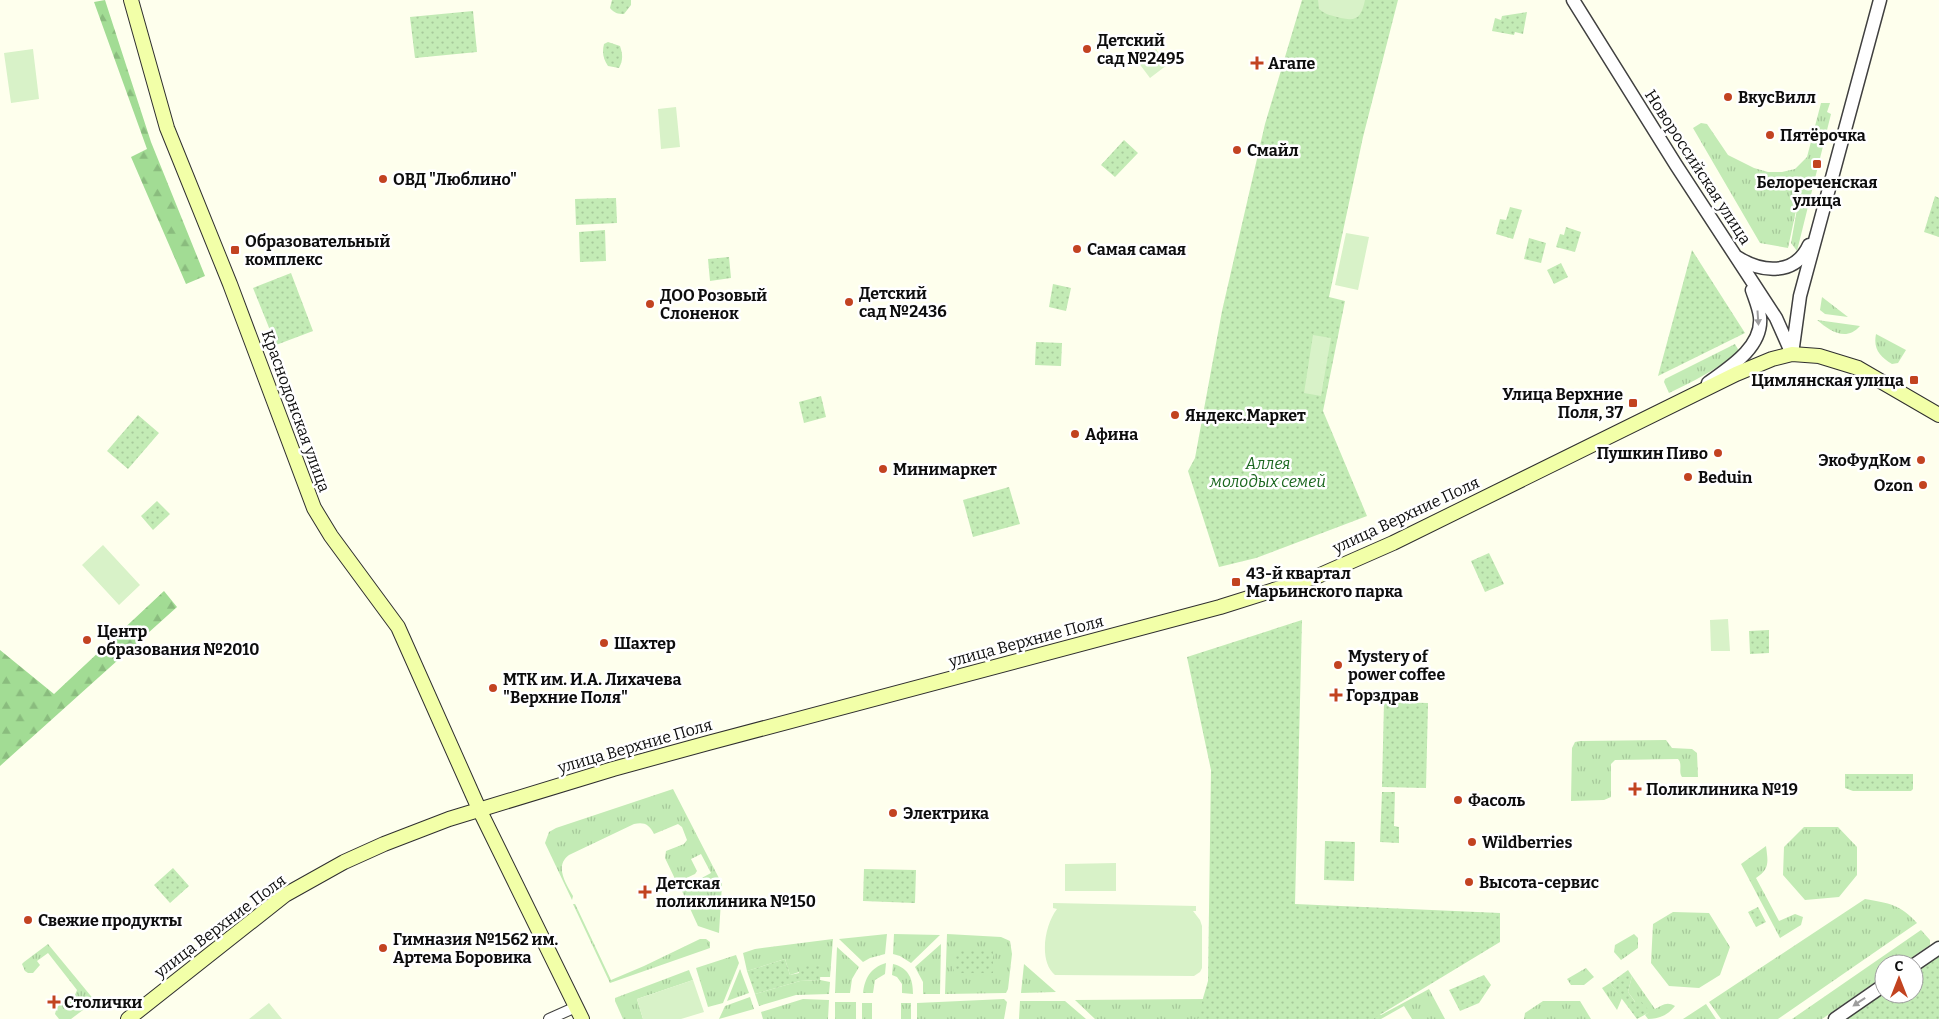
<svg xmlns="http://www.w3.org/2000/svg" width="1939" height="1019" font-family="Bitter,serif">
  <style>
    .grass { fill: url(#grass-tufts) }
    .forest { fill: url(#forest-firs) }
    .park { fill: url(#park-dots) }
    .pitch { fill: #d8f2c8 }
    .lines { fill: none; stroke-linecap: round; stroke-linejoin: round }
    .minor-casing { stroke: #404040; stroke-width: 12 }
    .tertiary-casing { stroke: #404040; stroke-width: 15 }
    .secondary-casing { stroke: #2f2f2f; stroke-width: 16 }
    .minor { stroke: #fff; stroke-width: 10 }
    .tertiary { stroke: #fff; stroke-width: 12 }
    .secondary { stroke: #f2ffa8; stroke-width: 14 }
    .oneway { fill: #9e9e9e }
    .poi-dot { fill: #c24320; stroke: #fff; stroke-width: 2 }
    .labels { text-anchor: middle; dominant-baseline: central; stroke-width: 5; stroke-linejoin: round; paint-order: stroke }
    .poi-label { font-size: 16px; font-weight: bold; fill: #0d0d0d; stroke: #fff; text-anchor: start }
    .street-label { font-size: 16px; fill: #0d0d0d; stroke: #fff }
    .park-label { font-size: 16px; font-style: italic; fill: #1b671f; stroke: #fff }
  </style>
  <defs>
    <pattern id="grass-tufts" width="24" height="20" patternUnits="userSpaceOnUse" patternTransform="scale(1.25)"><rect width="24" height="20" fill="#c3ebb5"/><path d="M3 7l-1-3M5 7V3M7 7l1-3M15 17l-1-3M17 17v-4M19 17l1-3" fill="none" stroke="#a6c89a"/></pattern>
    <pattern id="forest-firs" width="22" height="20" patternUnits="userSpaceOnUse" patternTransform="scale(1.25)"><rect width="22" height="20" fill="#a2dc94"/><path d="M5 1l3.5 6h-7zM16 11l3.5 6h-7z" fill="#8abc7e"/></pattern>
    <pattern id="park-dots" width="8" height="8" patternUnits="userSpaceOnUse" patternTransform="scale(1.25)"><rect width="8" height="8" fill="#c3ebb5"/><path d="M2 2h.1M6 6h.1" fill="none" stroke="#a6c89a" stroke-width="1.8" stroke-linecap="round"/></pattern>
  </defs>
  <rect width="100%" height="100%" fill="#feffed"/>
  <!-- grass -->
  <path class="grass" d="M1821,103h9l-3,9 4,2 -34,137 -6,-8 9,-51 -12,56 -28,-5 -67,-115 8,-5 6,1 21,31 26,13 14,4h14l13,-3 12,-12z
    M1822,297l26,20 -23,-3 -5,-4z
    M1817,320l43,6c-14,16 -30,5 -43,-6z
    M1876,334l30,16 -8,13 -6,1c-12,-7 -19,-15 -16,-30z
    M1735,344l4,7c-21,18 -45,30 -70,42l-5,-11 1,-3z
    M1666,740l6,8 20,1 5,4 1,24h-16c-4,-5 1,-13 -4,-18l-63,1 -4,4v33l-7,3 -33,1 1,-53 3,-6 5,-1z
    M673,789l49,95 -3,49 -21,-7 -16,-35 1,-3 28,-15 -10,-19 -10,5 6,12 -2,3 -15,7h-4l-11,-23 1,-7 18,-7 3,-4 -5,-13 -4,-3 -24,10c-5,-10 -10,-12 -20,-10l-65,31c-15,11 -3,29 4,41l-1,4 -27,-57 4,-11 7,-4z
    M1804,827h34l19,20v28l-18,22 -34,3 -22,-25 1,-28z
    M1766,846c2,16 4,23 -10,32l23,43 16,-7 8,3 -2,8 -21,13 -39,-74z
    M1865,899c24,4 36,6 52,24l-139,96h-57l-12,-17z
    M573,904h2l3,6 33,70 33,-14 56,-27h6l4,3v6l-100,35z
    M1673,912l36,1 21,34 -10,28 -21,13 -30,-2 -18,-23 2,-39z
    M1921,930l9,10v5l-28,19h-18v12l-62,43h-30z
    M887,934l-2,20 -15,4 -7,4 -24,-23z
    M894,934l46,1 -29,28 -11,-7 -7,-2z
    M947,934l54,3 9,4 2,13 -4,35 -2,4 -61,1z
    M1634,934l4,4v10l-17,12 -7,-8 1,-7z
    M833,939l-3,38h-10v-12l-30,10 -5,-16 -38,12 -4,-18 12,-4z
    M48,944l47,57 -24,18h-12l-4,-5c2,-11 11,-16 20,-19l2,-5 -29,-37 -11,8 3,4 -7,8h-5l-3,-2 -3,-7 2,-2z
    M941,944l-1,50h-17v-12l-8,-15z
    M837,947l22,20 -7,12 -2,14h-15z
    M736,955l3,8 -16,40 -15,4 -12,-39z
    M886,963l-1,11 -10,6 -2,13h-10c2,-15 7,-25 23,-30z
    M893,964c16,4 20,15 20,30l-11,-1v-9l-5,-7 -5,-2z
    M1024,964l32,28 -35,1z
    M1586,968l8,9 -10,8h-13l-4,-6z
    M740,969l9,24 -22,8z
    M689,970l4,10 -56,19 6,20h-20l-8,-18v-3z
    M1632,976l23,33c7,-4 12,-8 20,-3 -7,9 -16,13 -27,13l-3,-4 4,-3 -13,-9 -8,-11z
    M820,980l10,2 -1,12 -33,1 -37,11 -4,-12 45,-13z
    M1610,983l12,15 -5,12 -15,-22z
    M1429,989l16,30h-33l-8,-13 -23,13h-25l15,-7 10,3z
    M750,997l4,12 -35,10 6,-13z
    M803,999l26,1 -1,19h-65l-2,-7z
    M1004,999l3,3 -3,17h-87v-16z
    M1208,999v20h-113l-20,-19z
    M1020,1001h45l21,18h-67z
    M1543,1001h37l11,18h-67l1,-6z
    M835,1002h21v17h-21z
    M862,1003h10v16h-10z
    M901,1003h10v16h-10z
    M1706,1004l10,15h-33z"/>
  <!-- forest -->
  <path class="forest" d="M105,0l46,142 54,134 -19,8 -55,-127 16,-8 -53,-147z
    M164,591l13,16 -177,159v-116l54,44z"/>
  <!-- park -->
  <path class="park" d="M612,0h19v5l-7,9c-6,0 -10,-1 -14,-6z
    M1302,0h96l-35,137 -34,160 16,4 -22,110 44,105 -111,42 -37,9 -31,-96 7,-13 27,-147 43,-187z
    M473,11l4,41 -62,6 -5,-41z
    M1527,12l-4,22 -8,-2 -1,3 -22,-4 3,-13 6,2 1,-4z
    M608,42l12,4c3,9 3,14 -1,22l-11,-2c-5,-7 -6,-14 -4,-22z
    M1124,140l14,13 -23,24 -14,-12z
    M1935,196l4,2v39l-15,-5z
    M616,198l1,25 -41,2 -1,-26z
    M1510,207l12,3 -9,29 -17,-5 4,-15 6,1z
    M1566,227l15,5 -6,20 -19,-5 4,-13 4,1z
    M605,230l1,31 -26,1 -1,-30z
    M1529,238l17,5 -5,20 -17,-4z
    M1692,250l53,83 -87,43z
    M729,257l2,21 -21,3 -2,-22z
    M1561,263l7,14 -14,7 -7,-14z
    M291,273l22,58 -37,14 -23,-57z
    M1053,284l18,4 -5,23 -17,-4z
    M1036,342l26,1 -1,23 -26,-1z
    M821,396l5,21 -22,6 -5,-21z
    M138,415l21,18 -31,36 -21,-18z
    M1009,487l11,37 -47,13 -10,-37z
    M157,501l13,13 -17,16 -12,-14z
    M1489,553l15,31 -19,8 -14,-31z
    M1302,620l-7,284 205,9v29l-127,77h-176l11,-38 3,-211 -24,-113z
    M1769,630v23l-19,1 -1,-23z
    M1384,702l44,1 -2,85 -44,-1z
    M1845,774h68v15l-2,2h-58l-8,-3z
    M1382,792h13l-1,34 5,1v16l-19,-1z
    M1325,841l30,1 -1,39 -30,-1z
    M173,868l16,18 -19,17 -16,-18z
    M864,869l52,1 -1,33 -52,-2z
    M1758,907l8,15 -10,5 -8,-15z
    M954,951h39v22h-39z
    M1939,956v63h-93l38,-26 30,1v-21z
    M785,959l5,16 9,-2 1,-7 21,-1 -1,15 -20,1 -45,13 -8,-23z
    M1628,970l4,6 -4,16 7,10 5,-2 10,12 -13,7 -27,-36z
    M1484,975l7,10 -12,18 -19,8 -11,-21z"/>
  <!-- pitch -->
  <path class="pitch" d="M1318,0h47c-4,19 -9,22 -28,17 -8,-2 -12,-3 -18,-8z
    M33,49l6,50 -28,4 -7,-50z
    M1156,49l11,16 -17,13 -12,-16z
    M676,107l4,40 -19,2 -3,-40z
    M1346,233l23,4 -11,53 -23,-5z
    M1313,335l18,3 -10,58 -17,-3z
    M103,545l37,40 -21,20 -37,-40z
    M1728,619l2,32h-19l-1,-31z
    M1116,863v28h-51v-27z
    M1053,903l143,3v5h-3l7,9 2,6v42l-2,4 -6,4 -139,-1c-17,-14 -10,-51 2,-66l-4,-1z
    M693,980l11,32 -23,7h-38l-6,-20z
    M269,1003l13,16h-33z"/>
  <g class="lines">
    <!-- minor casing -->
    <g class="minor-casing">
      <path id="minor" d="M549,1019l27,-12"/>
    </g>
    <!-- tertiary casing -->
    <g class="tertiary-casing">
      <path id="tertiary" d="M1573,0l103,165 100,153 16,36
        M1737,257c25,16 58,19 72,-12
        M1792,354l8,-58 80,-296
        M1708,383c21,-15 55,-36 52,-66 -1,-9 -5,-18 -8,-27
        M1914,965l25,-17
        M1835,1019l49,-34"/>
    </g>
    <!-- secondary casing -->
    <g class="secondary-casing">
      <path id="secondary" d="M131,0l36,128 63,156 84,224 17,28 67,91 81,182 103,210
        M128,1019l157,-124 59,-33 40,-18 65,-25 164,-50 95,-26 512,-136 98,-31 75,-33 343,-169 36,-15 20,-5 27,2 39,12 81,47"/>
    </g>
    <!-- minor -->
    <use href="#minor" class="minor"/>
    <!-- tertiary -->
    <use href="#tertiary" class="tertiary"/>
    <!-- secondary -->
    <use href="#secondary" class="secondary"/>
  </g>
  <!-- one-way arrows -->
  <defs><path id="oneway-solid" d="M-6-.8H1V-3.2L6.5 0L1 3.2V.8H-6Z" transform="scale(1.25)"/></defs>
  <g class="oneway">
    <use href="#oneway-solid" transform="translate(1758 318) rotate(86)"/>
    <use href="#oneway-solid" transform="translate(1859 1002) rotate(146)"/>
  </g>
  <!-- markers -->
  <g class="poi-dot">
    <circle cx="1087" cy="49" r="5"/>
    <path d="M1254.5 55.5h5v5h5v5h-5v5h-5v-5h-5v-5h5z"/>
    <circle cx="1728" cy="97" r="5"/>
    <circle cx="1770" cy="135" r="5"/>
    <circle cx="1237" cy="150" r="5"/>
    <rect x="1812" y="159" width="10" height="10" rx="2.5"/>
    <circle cx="383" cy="179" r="5"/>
    <circle cx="1077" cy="249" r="5"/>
    <rect x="230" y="245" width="10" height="10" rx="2.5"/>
    <circle cx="849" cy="302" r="5"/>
    <circle cx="650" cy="304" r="5"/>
    <rect x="1909" y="375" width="10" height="10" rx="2.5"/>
    <rect x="1628" y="398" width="10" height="10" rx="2.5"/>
    <circle cx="1175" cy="415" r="5"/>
    <circle cx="1075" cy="434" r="5"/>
    <circle cx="1718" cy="453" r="5"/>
    <circle cx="1921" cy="460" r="5"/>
    <circle cx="883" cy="469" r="5"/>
    <circle cx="1688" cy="477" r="5"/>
    <circle cx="1923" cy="485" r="5"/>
    <rect x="1231" y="577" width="10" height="10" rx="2.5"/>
    <circle cx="87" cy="640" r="5"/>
    <circle cx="604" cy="643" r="5"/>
    <circle cx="1338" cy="665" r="5"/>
    <circle cx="493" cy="688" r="5"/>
    <path d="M1333.5 687.5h5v5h5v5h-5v5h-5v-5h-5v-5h5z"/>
    <path d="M1632.5 781.5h5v5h5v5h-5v5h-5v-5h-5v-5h5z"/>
    <circle cx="1458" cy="800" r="5"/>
    <circle cx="893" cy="813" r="5"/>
    <circle cx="1472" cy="842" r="5"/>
    <circle cx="1469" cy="882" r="5"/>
    <path d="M642.5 884.5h5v5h5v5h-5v5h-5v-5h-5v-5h5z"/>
    <circle cx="28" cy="920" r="5"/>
    <circle cx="383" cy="948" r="5"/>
    <path d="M51.5 994.5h5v5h5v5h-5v5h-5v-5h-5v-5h5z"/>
  </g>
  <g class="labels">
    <!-- poi labels -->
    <g class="poi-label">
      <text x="1097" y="40">Детский<tspan x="1097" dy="18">сад №2495</tspan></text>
      <text x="1268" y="63">Агапе</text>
      <text x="1738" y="97">ВкусВилл</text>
      <text x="1780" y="135">Пятёрочка</text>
      <text x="1247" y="150">Смайл</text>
      <text x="393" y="179">ОВД "Люблино"</text>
      <text x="1817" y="182" text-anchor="middle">Белореченская<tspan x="1817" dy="18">улица</tspan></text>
      <text x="245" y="241">Образовательный<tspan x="245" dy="18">комплекс</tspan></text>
      <text x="1087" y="249">Самая самая</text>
      <text x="859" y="293">Детский<tspan x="859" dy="18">сад №2436</tspan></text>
      <text x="660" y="295">ДОО Розовый<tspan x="660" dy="18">Слоненок</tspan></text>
      <text x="1904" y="380" text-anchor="end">Цимлянская улица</text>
      <text x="1623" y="394" text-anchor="end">Улица Верхние<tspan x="1623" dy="18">Поля, 37</tspan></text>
      <text x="1185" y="415">Яндекс.Маркет</text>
      <text x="1085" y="434">Афина</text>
      <text x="1708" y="453" text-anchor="end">Пушкин Пиво</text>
      <text x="1911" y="460" text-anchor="end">ЭкоФудКом</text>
      <text x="893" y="469">Минимаркет</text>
      <text x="1698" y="477">Beduin</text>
      <text x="1913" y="485" text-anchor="end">Ozon</text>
      <text x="1246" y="573">43-й квартал<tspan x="1246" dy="18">Марьинского парка</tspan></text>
      <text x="97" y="631">Центр<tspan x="97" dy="18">образования №2010</tspan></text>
      <text x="614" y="643">Шахтер</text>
      <text x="1348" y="656">Mystery of<tspan x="1348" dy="18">power coffee</tspan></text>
      <text x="503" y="679">МТК им. И.А. Лихачева<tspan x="503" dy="18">"Верхние Поля"</tspan></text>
      <text x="1346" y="695">Горздрав</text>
      <text x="1646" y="789">Поликлиника №19</text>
      <text x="1468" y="800">Фасоль</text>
      <text x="903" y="813">Электрика</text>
      <text x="1482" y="842">Wildberries</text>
      <text x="1479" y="882">Высота-сервис</text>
      <text x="656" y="883">Детская<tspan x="656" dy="18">поликлиника №150</tspan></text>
      <text x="38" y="920">Свежие продукты</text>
      <text x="393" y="939">Гимназия №1562 им.<tspan x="393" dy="18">Артема Боровика</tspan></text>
      <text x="64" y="1002">Столички</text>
    </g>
    <!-- street labels -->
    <g class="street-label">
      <text transform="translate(1698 167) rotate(57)">Новороссийская улица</text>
      <text transform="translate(296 411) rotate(70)">Краснодонская улица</text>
      <text transform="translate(1406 515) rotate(-25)">улица Верхние Поля</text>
      <text transform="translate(1026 641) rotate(-15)">улица Верхние Поля</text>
      <text transform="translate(635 746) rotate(-16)">улица Верхние Поля</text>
      <text transform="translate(220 926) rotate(-37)">улица Верхние Поля</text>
    </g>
    <!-- park labels -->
    <g class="park-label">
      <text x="1268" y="463">Аллея<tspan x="1268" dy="18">молодых семей</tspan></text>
    </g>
  </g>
  <!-- north arrow -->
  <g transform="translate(1899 979)"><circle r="24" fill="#ffffff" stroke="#9e9e9e"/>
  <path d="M0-4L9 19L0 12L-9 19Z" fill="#c24320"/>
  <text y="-8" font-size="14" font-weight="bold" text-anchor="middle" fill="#0d0d0d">С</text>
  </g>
</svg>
